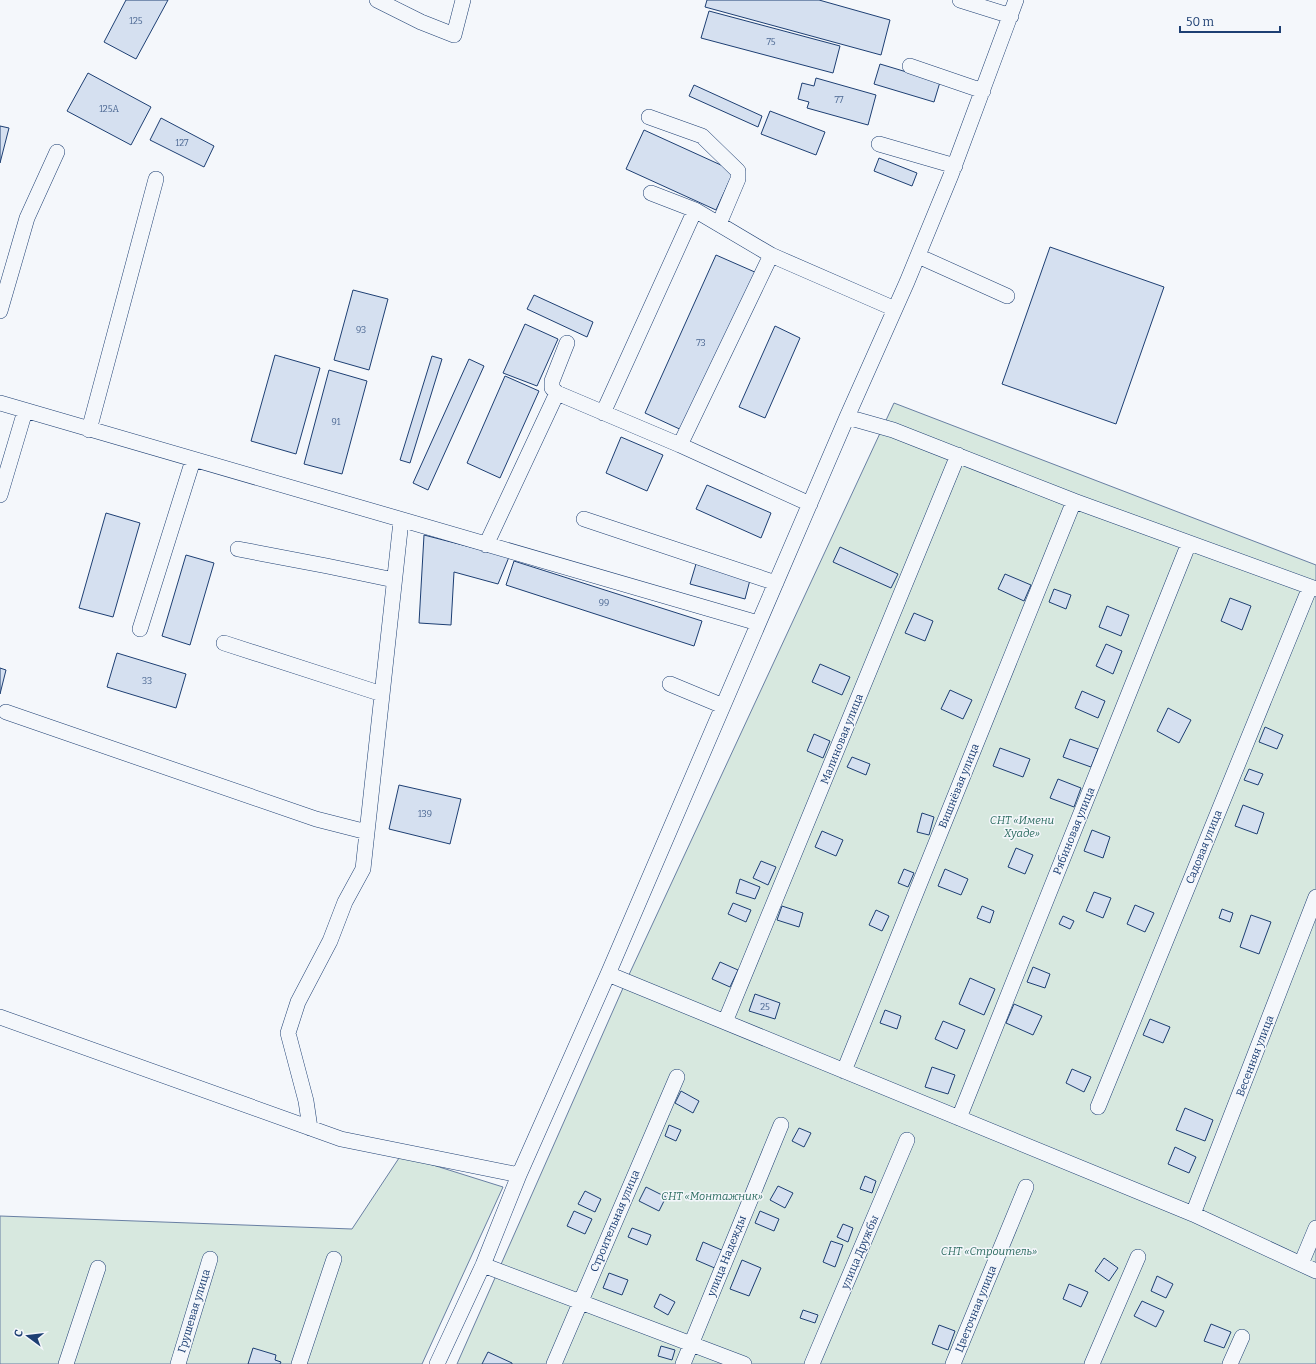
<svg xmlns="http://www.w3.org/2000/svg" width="1316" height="1364" font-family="Bitter,serif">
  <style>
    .green { fill: #d7e8df; stroke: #687fa3 }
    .building { fill: #d5e0f0; stroke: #1d3f73 }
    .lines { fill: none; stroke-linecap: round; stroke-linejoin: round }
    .minor-casing { stroke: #1d3f73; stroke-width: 16 }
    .minor { stroke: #f4f7fb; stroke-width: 15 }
    .labels { text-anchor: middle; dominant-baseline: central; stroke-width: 3; stroke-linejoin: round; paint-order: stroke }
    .number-label { font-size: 9px; fill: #4b6792 }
    .street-label { font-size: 11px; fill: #1d3f73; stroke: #f4f7fb }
    .park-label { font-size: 11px; font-style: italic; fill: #2c6c60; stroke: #f4f7fb }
  </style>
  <rect width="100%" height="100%" fill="#f4f7fb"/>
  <!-- green -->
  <path class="green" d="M894,403l422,162v799h-859l170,-385z
    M401,1155l102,32 -81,177h-422v-148l352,13z"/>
  <!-- building -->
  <path class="building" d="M126,0h42l-32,59 -32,-17z
    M707,0h112l71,20 -9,35 -176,-48z
    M709,11l131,35 -7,27 -132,-35z
    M880,64l60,18 -6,20 -60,-18z
    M88,73l63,34 -20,38 -64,-34z
    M816,78l60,17 -8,30 -61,-17 2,-6 -11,-3 4,-16 12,3z
    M694,85l68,31 -4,11 -69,-31z
    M770,111l55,21 -9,23 -55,-21z
    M161,118l53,28 -10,21 -54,-27z
    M0,126l9,2 -9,35z
    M644,130l90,41 -18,39 -90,-41z
    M879,158l38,15 -5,13 -38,-15z
    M1050,247l114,40 -48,137 -114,-40z
    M716,255l41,18 -71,159 -41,-19z
    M353,290l35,9 -19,71 -35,-10z
    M534,295l59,27 -6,15 -60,-28z
    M525,324l33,15 -21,47 -34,-13z
    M775,326l25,12 -35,80 -26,-11z
    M275,355l45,13 -24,86 -45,-13z
    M432,356l10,3 -32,104 -10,-3z
    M469,359l15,7 -56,124 -15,-7z
    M329,370l38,11 -25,93 -38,-10z
    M505,376l34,15 -39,87 -33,-15z
    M621,437l42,18 -16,36 -41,-18z
    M707,485l64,28 -10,25 -65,-29z
    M106,513l34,10 -27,94 -34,-9z
    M424,535l85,22 -11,27 -44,-12 -3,53 -32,-2z
    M840,547l58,27 -7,14 -58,-26z
    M186,555l28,8 -24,82 -28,-9z
    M514,561l188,60 -8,25 -188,-61z
    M696,564l54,16 -5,19 -55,-15z
    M1005,574l26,11 -7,16 -26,-12z
    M1054,589l17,6 -5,14 -17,-7z
    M1230,598l21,8 -9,24 -21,-9z
    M1107,606l22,9 -8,21 -22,-9z
    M914,613l19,8 -8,20 -20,-8z
    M1106,644l16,7 -9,23 -17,-8z
    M117,653l69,21 -10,34 -69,-21z
    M820,664l30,13 -8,18 -30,-13z
    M0,668l6,2 -6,24z
    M950,690l22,10 -9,19 -22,-10z
    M1082,691l23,10 -7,17 -23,-10z
    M1168,708l23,12 -12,23 -22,-12z
    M1265,727l18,8 -6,14 -18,-7z
    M814,734l16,7 -7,17 -16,-7z
    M1070,739l28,10 -7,18 -28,-10z
    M1000,748l30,11 -7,18 -30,-11z
    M852,757l18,7 -4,11 -19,-8z
    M1249,769l14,5 -5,11 -14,-5z
    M1058,779l23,9 -7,19 -24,-9z
    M399,785l62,14 -11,45 -61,-15z
    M1243,805l21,8 -7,21 -22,-8z
    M922,813l12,4 -5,18 -12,-3z
    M1092,830l18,7 -7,21 -19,-7z
    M822,831l21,9 -7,16 -21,-9z
    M1016,848l17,7 -8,19 -17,-7z
    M761,861l15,6 -8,18 -15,-7z
    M904,869l10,4 -6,14 -10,-4z
    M945,869l23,10 -7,16 -23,-9z
    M740,879l20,8 -5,12 -19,-6z
    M1094,892l17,6 -8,20 -17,-7z
    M733,903l18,7 -5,12 -18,-8z
    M1135,905l19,8 -9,19 -18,-8z
    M782,906l21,7 -4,14 -22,-7z
    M982,906l12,5 -4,12 -13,-5z
    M1222,909l11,4 -3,9 -11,-4z
    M876,910l13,6 -7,15 -13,-6z
    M1251,915l20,7 -12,32 -19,-7z
    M1063,916l11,5 -4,8 -11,-5z
    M720,962l18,8 -8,17 -18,-8z
    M1033,967l17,7 -5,14 -18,-6z
    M970,978l25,11 -11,26 -25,-11z
    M755,994l25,9 -5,16 -26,-8z
    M1014,1004l28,12 -9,19 -27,-12z
    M885,1010l16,6 -4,13 -17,-6z
    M1150,1019l20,8 -7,16 -20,-8z
    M943,1021l22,9 -8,19 -22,-10z
    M932,1067l23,8 -7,19 -23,-7z
    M1072,1069l19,8 -7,15 -18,-9z
    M681,1091l18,10 -6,12 -18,-10z
    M1185,1108l28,12 -8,21 -29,-11z
    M669,1125l12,5 -5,11 -11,-5z
    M799,1128l12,5 -7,14 -12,-6z
    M1175,1147l21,10 -7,16 -21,-9z
    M865,1176l11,5 -4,12 -12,-4z
    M778,1186l15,7 -8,15 -15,-8z
    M646,1187l20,10 -7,14 -20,-10z
    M585,1191l16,8 -6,13 -17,-8z
    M574,1211l18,8 -7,15 -18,-8z
    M760,1211l19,8 -5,12 -19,-8z
    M843,1224l10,4 -5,14 -11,-5z
    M632,1228l19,7 -4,10 -19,-8z
    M831,1241l12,4 -8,22 -12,-5z
    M703,1242l21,9 -7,18 -21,-9z
    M1104,1258l14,10 -9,13 -14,-10z
    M742,1260l19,8 -12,28 -19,-7z
    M609,1273l19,7 -6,15 -19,-7z
    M1157,1276l16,8 -7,14 -15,-7z
    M1069,1284l19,8 -7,15 -18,-8z
    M660,1294l15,8 -7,13 -14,-8z
    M1142,1301l22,10 -8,16 -22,-11z
    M803,1310l15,5 -3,8 -15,-5z
    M1211,1324l20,8 -7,16 -20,-7z
    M939,1325l16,6 -7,19 -16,-6z
    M661,1346l14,4 -3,10 -14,-4z
    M253,1348l23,7 -1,5 6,2 -1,2h-32z
    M488,1352l24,11v1h-30z"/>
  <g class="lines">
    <!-- minor casing -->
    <g class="minor-casing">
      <path id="minor" d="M377,0l44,22 33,13 9,-35
        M960,0l51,16
        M910,66l73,25
        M649,117l53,19 36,35v8l-19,45
        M879,144l76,22
        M651,193l44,17
        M918,256l89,40
        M0,311l27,-93 30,-66
        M557,393l-5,-5v-7l15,-38
        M0,403l758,220
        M603,413l92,-203 76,45 124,54
        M847,417l46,13 181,71 242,88
        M89,430l67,-251
        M680,445l91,-190
        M0,495l25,-84
        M584,519l192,64
        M486,545l71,-152 123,52 130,59
        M238,549l89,17 67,14
        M140,629l53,-169
        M224,643l158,51
        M670,684l53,22
        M6,712l310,107 51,13
        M608,974l585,240 123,57
        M0,1017l341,122 178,36
        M725,1022l233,-567
        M844,1071l230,-570
        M1098,1107l212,-520
        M959,1118l230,-575
        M310,1128l-4,-27 -18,-68 10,-31 32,-61 15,-39 18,-33 38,-348
        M1193,1214l123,-317
        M1301,1264l15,-36
        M483,1265l261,99
        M66,1364l32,-96
        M178,1364l32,-105
        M299,1364l35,-105
        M437,1364l46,-99 36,-90 89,-201 239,-557 60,-135 44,-107 65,-175
        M554,1364l123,-287
        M683,1364l98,-239
        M812,1364l95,-224
        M953,1364l73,-177
        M1092,1364l46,-107
        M1230,1364l12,-27"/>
    </g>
    <!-- minor -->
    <use href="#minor" class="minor"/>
  </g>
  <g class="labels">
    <!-- number labels -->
    <g class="number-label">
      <text x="136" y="21">125</text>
      <text x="771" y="42">75</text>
      <text x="839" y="100">77</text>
      <text x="109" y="109">125А</text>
      <text x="182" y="143">127</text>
      <text x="361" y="330">93</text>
      <text x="701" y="343">73</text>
      <text x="336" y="422">91</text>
      <text x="604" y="603">99</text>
      <text x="147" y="681">33</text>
      <text x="425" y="814">139</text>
      <text x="765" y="1007">25</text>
    </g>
    <!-- street labels -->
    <g class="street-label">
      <text transform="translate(842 739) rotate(-68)">Малиновая улица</text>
      <text transform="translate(959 786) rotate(-68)">Вишнёвая улица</text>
      <text transform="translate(1074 831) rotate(-68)">Рябиновая улица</text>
      <text transform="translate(1204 847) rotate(-68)">Садовая улица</text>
      <text transform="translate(1255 1056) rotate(-69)">Весенняя улица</text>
      <text transform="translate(615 1221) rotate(-67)">Строительная улица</text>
      <text transform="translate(860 1252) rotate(-67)">улица Дружбы</text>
      <text transform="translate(727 1256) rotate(-68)">улица Надежды</text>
      <text transform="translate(976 1309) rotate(-68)">Цветочная улица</text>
      <text transform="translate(194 1311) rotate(-73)">Грушевая улица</text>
    </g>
    <!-- park labels -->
    <g class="park-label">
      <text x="1022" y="820">СНТ «Имени<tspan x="1022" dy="13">Хуаде»</tspan></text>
      <text x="712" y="1196">СНТ «Монтажник»</text>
      <text x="989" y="1251">СНТ «Строитель»</text>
    </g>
  </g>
  <!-- north arrow -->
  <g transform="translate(28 1336) rotate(285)" stroke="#f4f7fb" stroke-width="3" paint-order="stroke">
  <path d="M0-3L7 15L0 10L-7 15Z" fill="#1d3f73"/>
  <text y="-6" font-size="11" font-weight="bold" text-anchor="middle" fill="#1d3f73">С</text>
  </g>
  <!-- scale -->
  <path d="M1180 26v6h100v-6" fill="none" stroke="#1d3f73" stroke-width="2"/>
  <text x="1186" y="26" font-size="12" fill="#1d3f73" stroke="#f4f7fb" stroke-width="3" paint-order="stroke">50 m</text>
</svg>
